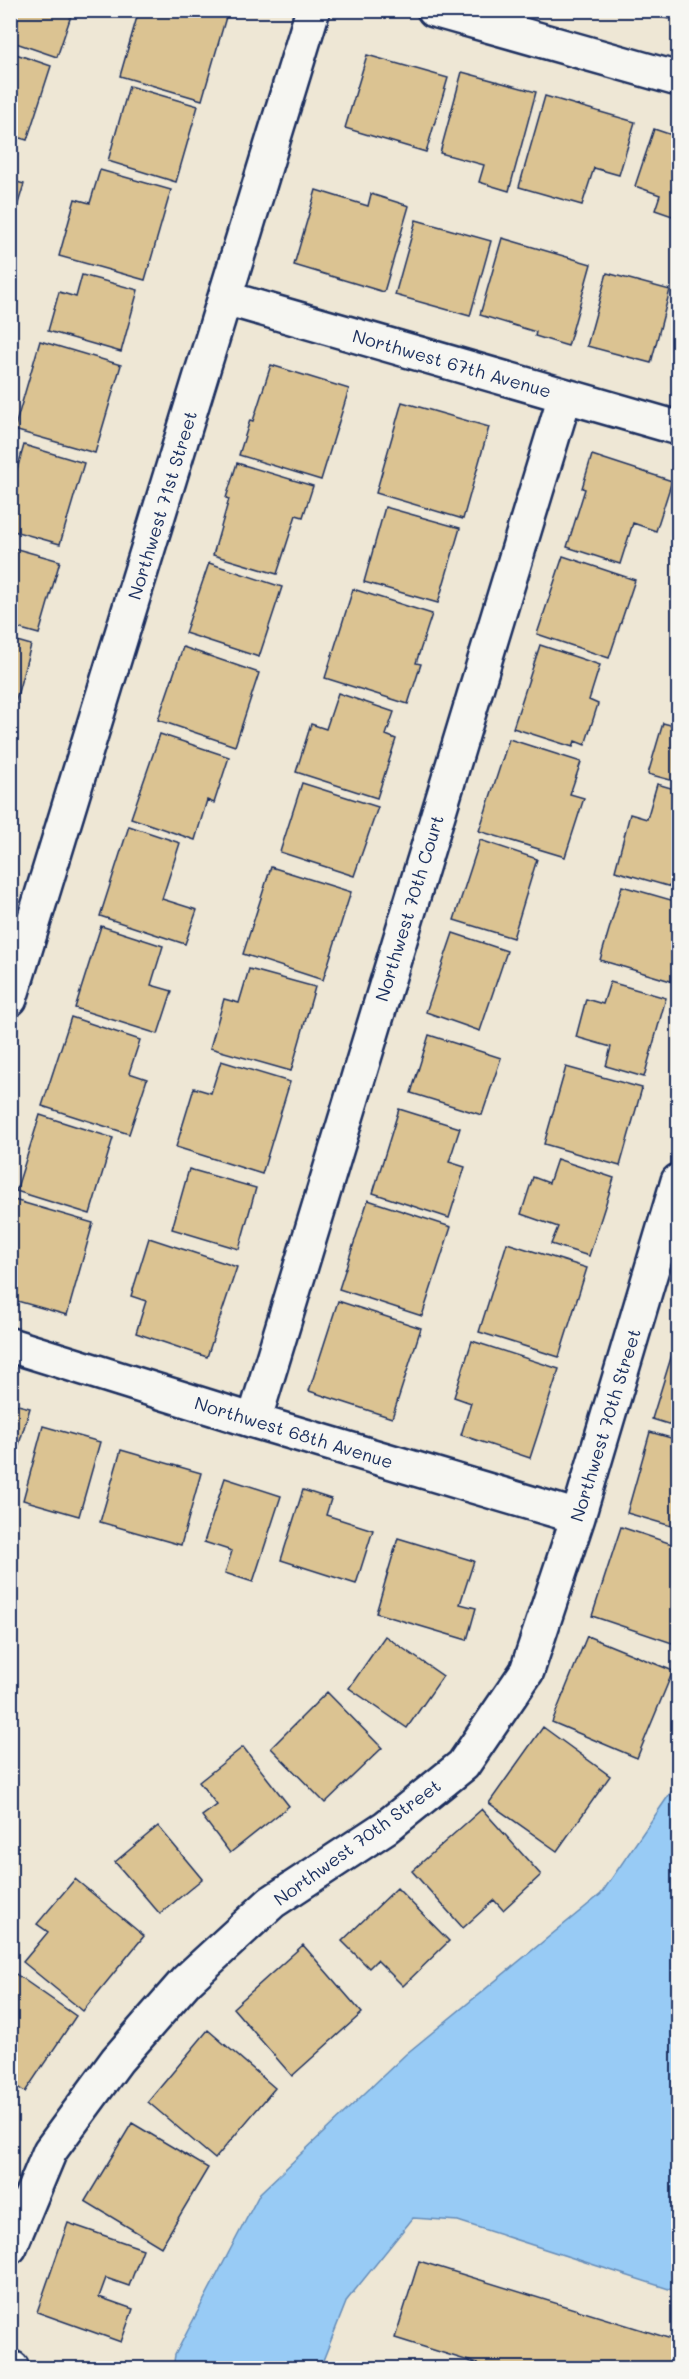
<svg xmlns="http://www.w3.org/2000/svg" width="689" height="2379" font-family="Mali,sans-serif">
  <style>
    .water { fill: #98cbf5; stroke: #668db9; stroke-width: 1.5 }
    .building { fill: #dbc392; stroke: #1b2f5e; stroke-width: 1.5 }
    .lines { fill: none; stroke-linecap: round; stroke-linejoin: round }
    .minor-casing { stroke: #1b2f5e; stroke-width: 38 }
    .tertiary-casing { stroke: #1b2f5e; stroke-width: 38 }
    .minor { stroke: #f6f6f2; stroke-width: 33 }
    .tertiary { stroke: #f6f6f2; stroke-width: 33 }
    .labels { text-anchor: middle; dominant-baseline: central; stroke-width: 5; stroke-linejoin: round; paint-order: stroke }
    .street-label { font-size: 18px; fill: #1b2f5e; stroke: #f6f6f2 }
  </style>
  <rect width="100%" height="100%" fill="#eee7d5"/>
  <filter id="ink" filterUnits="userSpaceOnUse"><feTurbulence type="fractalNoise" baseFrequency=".0167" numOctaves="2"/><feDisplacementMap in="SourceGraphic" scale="12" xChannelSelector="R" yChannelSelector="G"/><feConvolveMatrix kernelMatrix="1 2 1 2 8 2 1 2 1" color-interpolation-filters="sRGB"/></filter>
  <g filter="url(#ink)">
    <!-- water -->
    <path class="water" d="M678,1782v510l-220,-71 -45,-3 -66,82 -27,68h-147l2,-13 85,-162 146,-139 195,-160z"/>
    <!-- building -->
    <path class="building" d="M10,10h63l-16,47 -47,-16z
      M139,10h89l-26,90 -82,-24z
      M640,10h32l-3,9z
      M10,52l41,14 -24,74 -17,-5z
      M367,55l81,23 -22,74 -81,-24z
      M462,72l74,20 -27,99 -30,-9 5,-17 -44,-12z
      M129,86l69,20 -22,76 -68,-21z
      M545,96l90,26 -16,53 -25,-7 -12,37 -63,-18z
      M654,129l24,8v81l-23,-8 5,-15 -25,-9z
      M10,144l6,2 -6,20z
      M100,170l71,20 -26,90 -86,-24 16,-57 15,4z
      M10,180l14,4 -14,46z
      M316,190l52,16 3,-12 38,12 -25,86 -90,-27z
      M416,220l75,21 -21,75 -75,-21z
      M502,238l89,26 -23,82 -33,-10 1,-4 -56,-17z
      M607,273l63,17 -19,73 -64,-17z
      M82,275l56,15 -17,62 -73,-21 11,-39 17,5z
      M40,341l81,24 -26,88 -81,-23z
      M271,365l78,24 -28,91 -82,-25 11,-35 3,1z
      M402,402l87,25 -26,92 -87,-26z
      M24,445l60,18 -24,81 -50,-14v-52l4,2z
      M592,455l80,26 -16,50 -23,-8 -13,41 -53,-17 18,-58 -3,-1z
      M237,463l76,23 -10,31 -7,-2 -19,59 -64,-19 16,-56 -3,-1z
      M385,507l75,21 -22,75 -74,-21z
      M10,547l50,14 -21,73 -29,-8z
      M563,556l72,24 -26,78 -72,-24z
      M209,563l73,24 -23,70 -74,-24z
      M353,589l79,25 -16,49 5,1 -13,40 -83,-26z
      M10,639l21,6 -17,62 -4,-1z
      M540,645l60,20 -11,35 9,4 -13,41 -10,-4 -2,6 -60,-19z
      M183,647l76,26 -24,73 -77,-26z
      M338,693l56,19 -8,23 10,4 -19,59 -81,-26 15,-48 15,5z
      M663,723l15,4v55l-30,-8z
      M160,734l69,23 -15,46 -7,-3 -12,40 -64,-22z
      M509,739l72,23 -11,32 14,4 -19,59 -86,-26z
      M302,783l76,24 -24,69 -74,-24z
      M657,784l21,6v99l-63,-18 15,-57 17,5z
      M129,826l51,17 -18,56 35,11 -12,34 -85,-28z
      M480,840l57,19 -24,79 -59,-18z
      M271,867l80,25 -28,88 -80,-26z
      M622,886l56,16v65l-4,15 -74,-22z
      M101,926l62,20 -12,39 21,6 -14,43 -83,-26z
      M453,933l54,18 -27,80 -54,-19z
      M249,969l66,18 -24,84 -81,-23 14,-49 15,4z
      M610,982l56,16 -22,79 -38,-11 5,-19 -35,-10 10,-38 17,5z
      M71,1017l69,23 -11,33 18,6 -18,55 -87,-28z
      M429,1035l72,23 -19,57 -71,-22z
      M221,1061l69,21 -28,92 -86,-27 18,-59 17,5z
      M566,1067l76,21 -22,78 -76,-22z
      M399,1109l61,19 -11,34 16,5 -16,51 -76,-25z
      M40,1115l73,23 -23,76 -74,-23z
      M557,1159l57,19 -25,78 -38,-12 7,-17 -37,-13 12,-37 16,6z
      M189,1169l67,19 -17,61 -67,-20z
      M14,1200l79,23 -26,92 -57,-16v-86z
      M368,1200l83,27 -29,89 -83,-27z
      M149,1238l88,29 -30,90 -71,-24 10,-32 -15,-5z
      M507,1243l80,25 -28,89 -80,-25z
      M338,1301l83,27 -29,90 -83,-27z
      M678,1335v92l-26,-8z
      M472,1341l87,28 -29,89 -69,-23 10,-32 -17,-6z
      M10,1403l20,5 -20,66z
      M43,1426l57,16 -21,74 -56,-16z
      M650,1432l28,8v88l-51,-15z
      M121,1450l80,23 -20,72 -81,-23z
      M225,1478l56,18 -28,86 -28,-9 7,-22 -28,-9z
      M303,1490l28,9 -5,16 47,15 -17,54 -75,-24z
      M621,1527l57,19v99l-86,-29z
      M398,1538l76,23 -14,43 16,4 -9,32 -91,-27z
      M385,1636l58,40 -36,52 -58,-40z
      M587,1636l86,35 -36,87 -85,-36z
      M327,1692l55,56 -57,55 -54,-55z
      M543,1727l67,49 -53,75 -68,-48z
      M243,1747l46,59 -59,47 -28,-37 15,-11 -18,-23z
      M482,1809l59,66 -38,35 -9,-10 -31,28 -51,-57z
      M158,1826l44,53 -42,35 -45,-52z
      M75,1879l69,57 -61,75 -60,-49 25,-30 -11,-8z
      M397,1888l52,53 -46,45 -26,-26 -8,8 -27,-27z
      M303,1945l59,68 -70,63 -59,-68z
      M10,1970l66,46 -51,76 -15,-10z
      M208,2030l67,58 -60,71 -67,-57z
      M132,2123l76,45 -47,79 -76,-46z
      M68,2223l75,26 -14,37 -23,-8 -7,19 34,12 -12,33 -84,-30z
      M419,2261l259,80v27h-187l-96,-30z"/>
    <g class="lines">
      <!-- minor casing -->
      <g class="minor-casing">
        <path id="minor" d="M434,10l244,69
          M225,298l453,130
          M10,999l303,-989
          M10,1345l244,76 324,96
          M254,1421l311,-1025
          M10,2247l40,-96 67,-91 69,-79 86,-79 114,-75 77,-62 64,-94 51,-154 100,-336"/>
      </g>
      <!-- tertiary casing -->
      <g class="tertiary-casing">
        <path id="tertiary" d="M10,2368h2"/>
      </g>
      <!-- minor -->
      <use href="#minor" class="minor"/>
      <!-- tertiary -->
      <use href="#tertiary" class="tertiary"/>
    </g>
  </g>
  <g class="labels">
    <!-- street labels -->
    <g class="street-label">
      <text transform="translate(452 363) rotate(16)">Northwest 67th Avenue</text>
      <text transform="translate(162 505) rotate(-73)">Northwest 71st Street</text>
      <text transform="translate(409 908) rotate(-73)">Northwest 70th Court</text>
      <text transform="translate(605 1425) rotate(-73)">Northwest 70th Street</text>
      <text transform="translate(294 1432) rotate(17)">Northwest 68th Avenue</text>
      <text transform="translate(357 1842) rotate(-36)">Northwest 70th Street</text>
    </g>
  </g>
  <!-- margin -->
  <rect width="689" height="2379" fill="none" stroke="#f6f6f2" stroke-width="36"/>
  <rect x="18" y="18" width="653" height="2343" fill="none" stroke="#1b2f5e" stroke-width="2" filter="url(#ink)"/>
</svg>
